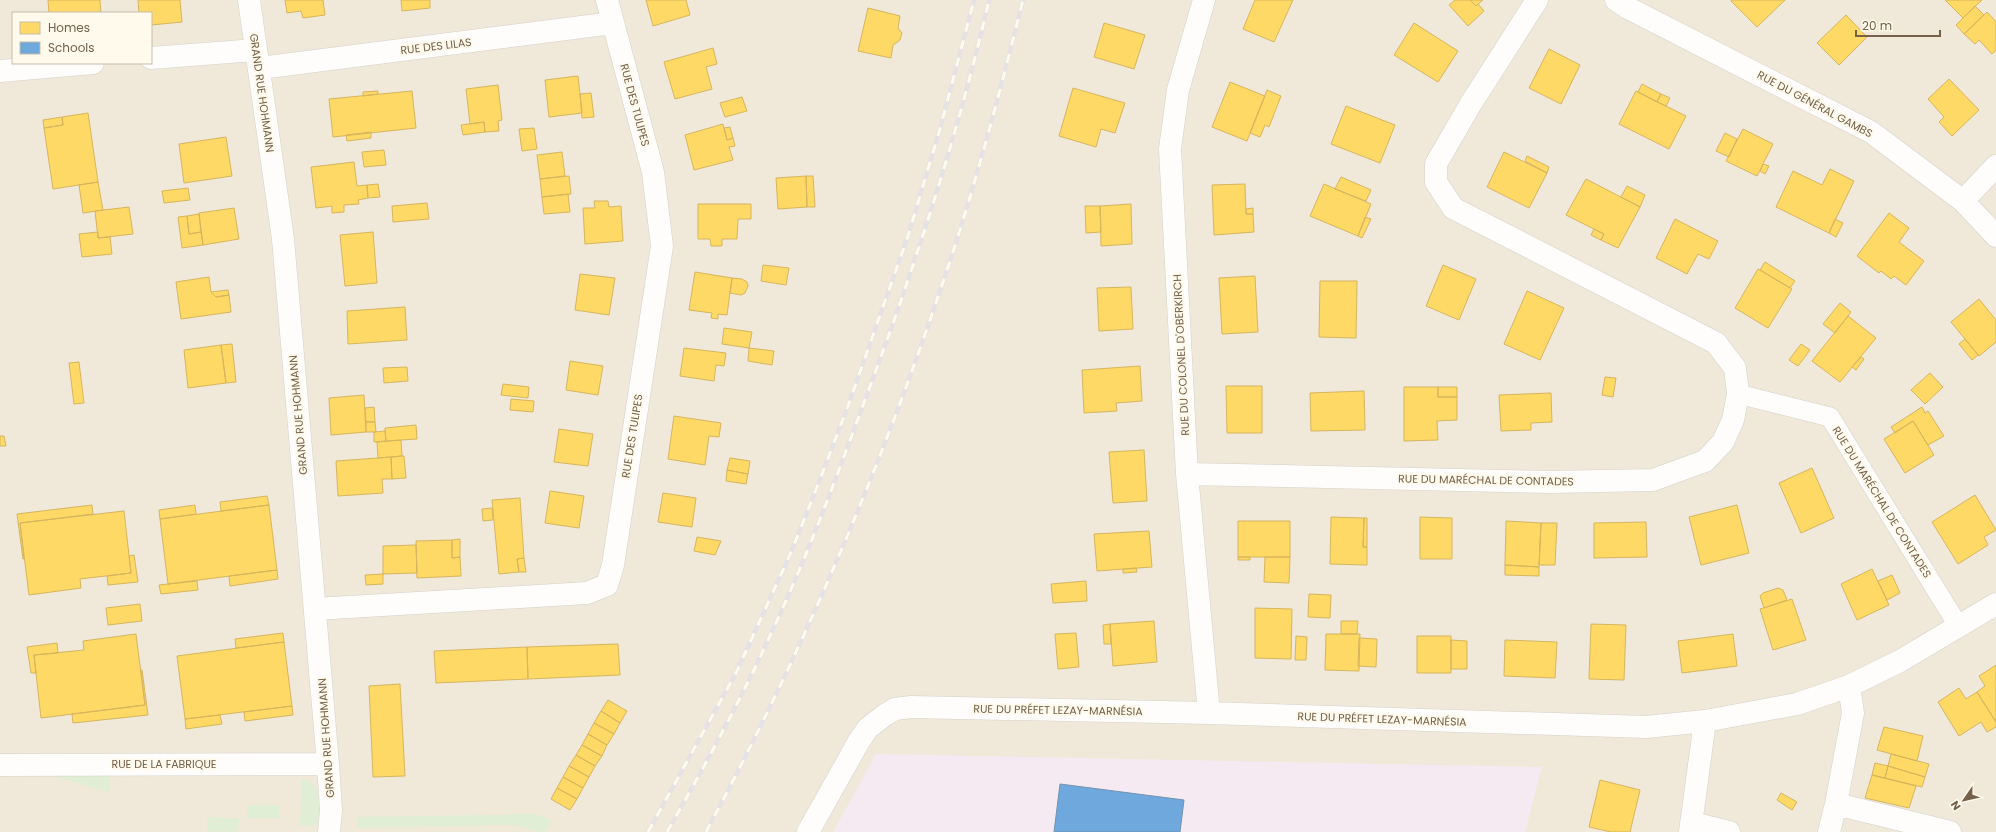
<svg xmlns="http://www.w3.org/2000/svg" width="1996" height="832" font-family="Poppins,sans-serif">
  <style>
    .residential { fill: #f0e8d8; fill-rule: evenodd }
    .education { fill: #f5eaf2 }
    .green { fill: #e0eed5 }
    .homes { fill: #ffd966; stroke: #d6b55e }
    .schools { fill: #6fa8dc; stroke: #7192b0 }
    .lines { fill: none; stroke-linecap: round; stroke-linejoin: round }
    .pedestrian-casing { stroke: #d6d1c9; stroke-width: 20 }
    .minor-casing { stroke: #d6d1c9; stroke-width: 23 }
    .pedestrian { stroke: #fefdfc; stroke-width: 19 }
    .minor { stroke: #fefdfc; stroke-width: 22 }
    .rail-casing { stroke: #e5e2e5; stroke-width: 4.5 }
    .rail { stroke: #fffaec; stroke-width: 3; stroke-dasharray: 9; stroke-linecap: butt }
    .labels { text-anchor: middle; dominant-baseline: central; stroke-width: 4; stroke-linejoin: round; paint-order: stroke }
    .street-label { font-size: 11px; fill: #75604a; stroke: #fffaec }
  </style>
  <rect width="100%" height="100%" fill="#f7f4ea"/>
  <!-- residential -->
  <path class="residential" d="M0,0h1996v832h-1996zM13,13h138v50h-138z"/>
  <!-- education -->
  <path class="education" d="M876,754l666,13 -17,65h-692z"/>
  <!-- green -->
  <path class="green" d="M57,775h52v17l-52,-15z
    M302,779c21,2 17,31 16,46l-18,1z
    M247,805h32v13h-32z
    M537,814l15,7 -7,11h-7l-18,-6 -19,-1 -144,3v-11z
    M207,817l32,1 -1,14 -31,-1z"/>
  <!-- homes -->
  <path class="homes" d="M48,0h52l1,13h-52z
    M138,0h42l2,22 -31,3v-12h-12z
    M285,0h38l2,15 -22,3 -2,-7 -14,2z
    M401,0h29v8l-28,3z
    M646,0h40l4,15 -37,11z
    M1255,0h38l-19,42 -31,-13z
    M1455,0h15l6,6 2,-2 6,7 -16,15 -19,-21z
    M1470,0h13l-7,6z
    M1732,0h53l-28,27 -26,-26z
    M1945,0h37l-19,18z
    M1975,6l9,9 -20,19 -8,-9z
    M868,8l32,8 -2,12 4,5 -2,7 -7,5 -2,13 -33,-7z
    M1987,12l9,10v28l-4,4 -13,-14 -4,4 -11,-10z
    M1846,15l21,22 -28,28 -22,-22z
    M1104,23l41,12 -11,34 -40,-12z
    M1414,23l44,28 -20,31 -44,-27z
    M713,48l4,16 -11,3 6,22 -37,10 -11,-37z
    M1549,49l31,16 -19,39 -32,-16z
    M578,76l4,37 -33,4 -4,-37z
    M1949,79l30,31 -27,26 -13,-14 5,-5 -16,-18z
    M1230,82l35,14 -18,45 -35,-14z
    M1642,84l19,10 -4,8 -19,-10z
    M498,85l4,35 -4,1 1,10 -14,1 -1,-10 -14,2 -4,-35z
    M1073,88l52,15 -10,30 -14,-4 -5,18 -37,-11z
    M1267,90l14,6 -12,31 -4,-2 -5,12 -10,-4z
    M378,91v3l-15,2v-4z
    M412,91l4,37 -83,9 -4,-38z
    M1636,91l50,25 -17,33 -50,-25z
    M591,93l3,24 -12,1 -2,-24z
    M1661,94l9,4 -4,8 -9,-4z
    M742,97l5,14 -22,6 -5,-14z
    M1346,106l49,19 -15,38 -49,-19z
    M88,113l10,69 -45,7 -9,-61 19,-3 -1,-8z
    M62,117l1,8 -19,3 -1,-8z
    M484,122l1,10 -22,3 -2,-10z
    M723,124l4,16 6,-2 2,8 -6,1 4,13 -39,10 -9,-35z
    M730,127l3,11 -6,2 -3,-12z
    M534,128l3,21 -15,2 -3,-22z
    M1743,129l30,15 -16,32 -31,-15z
    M371,132v6l-24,3 -1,-6z
    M1725,133l12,6 -8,18 -13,-6z
    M226,137l6,39 -48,7 -5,-39z
    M384,150l2,15 -22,2 -2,-15z
    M562,152l3,24 -25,3 -3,-24z
    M1504,152l43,21 -18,35 -42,-21z
    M1527,156l22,11 -2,6 -22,-12z
    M354,162l3,24 10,-1 1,13 -10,2 1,4 -15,1v7l-12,1v-7l-16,2 -5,-41z
    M1763,164l6,2 -4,8 -5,-3z
    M1830,169l24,12 -25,52 -53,-26 17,-36 29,14z
    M569,176l2,18 -29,3 -2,-18z
    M806,176h7l2,31h-8z
    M806,176l1,31 -29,2 -2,-31z
    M1341,177l30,13 -5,11 -31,-12z
    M1586,179l54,28 -22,41 -17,-8 3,-6 -38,-19z
    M98,182l5,28 -20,3 -4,-28z
    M378,184l2,13 -12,1 -1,-13z
    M1245,184l1,30h7l1,18 -40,3 -2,-50z
    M1324,184l47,20 -13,32 -48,-20z
    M1627,186l18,9 -5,12 -19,-10z
    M188,188l2,12 -26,3 -2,-12z
    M568,194l2,18 -26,2 -2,-17z
    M594,201h14l1,6 12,-1 2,35 -38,3 -2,-36h12z
    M427,203l2,16 -36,3 -1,-16z
    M698,204h53v15h-13l-1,20h-15v7h-11l-1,-7h-12z
    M1131,204l1,40 -31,2 -1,-40z
    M1085,206h15l1,26 -15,1z
    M129,207l4,27 -35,4 -3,-27z
    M234,208l5,31 -36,6 -4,-32z
    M1253,208v6h-7v-5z
    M1889,213l20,15 -10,14 25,19 -18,24 -12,-9 -3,3 -10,-8 -2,2 -22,-17z
    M199,214l2,18 -12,2 -2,-18z
    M187,216l2,18 12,-2 2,13 -21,3 -4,-31z
    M1365,217l6,2 -9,19 -4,-2z
    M1675,219l43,22 -9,18 -11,-5 -11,20 -31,-16z
    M1835,219l8,4 -7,14 -7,-4z
    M1594,229l10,5 -3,6 -10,-5z
    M98,232v6l12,-1 2,17 -30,3 -3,-23z
    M373,232l4,51 -32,3 -5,-51z
    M1765,262l30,19 -5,7 -30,-18z
    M763,265l26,3 -3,17 -25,-4z
    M1443,265l33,14 -17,41 -33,-14z
    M1758,269l34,20 -24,39 -33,-20z
    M695,272l37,6 -5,37 -9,-1v5l-7,-1 1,-5 -23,-3z
    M580,274l35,4 -6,37 -34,-5z
    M1255,276l3,56 -36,2 -3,-56z
    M209,277l2,15 5,5 13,-2 2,17 -50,7 -5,-37z
    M732,278l10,1 5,3 1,4 -3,7 -4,2 -11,-2z
    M1320,281h37l-1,57 -37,-1z
    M1131,287l2,42 -34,2 -2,-43z
    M228,290l1,5 -13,2 -5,-5z
    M1527,291l37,17 -24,52 -36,-16z
    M1979,299l17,21v22l-17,14 -28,-34z
    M1840,303l11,9 -16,21 -12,-9z
    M405,307l2,33 -59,4 -1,-33z
    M1848,316l28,22 -36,44 -28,-21z
    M724,328l28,4 -3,16 -27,-4z
    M1965,339l13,16 -6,5 -13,-16z
    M232,344l4,38 -10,1 -5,-38z
    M1801,344l9,6 -12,16 -9,-6z
    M221,345l5,38 -38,5 -4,-38z
    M684,348l42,5 -2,13 -8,-1 -2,16 -34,-5z
    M749,348l25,3 -2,14 -24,-4z
    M1861,357l3,2 -8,11 -4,-3z
    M570,361l33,5 -5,29 -32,-5z
    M79,362l5,41 -10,1 -5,-41z
    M1140,366l2,35 -26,2 1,8 -33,2 -2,-43z
    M407,367l1,14 -24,2 -1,-15z
    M1930,373l13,14 -18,17 -14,-14z
    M1605,377l11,1 -3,19 -11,-2z
    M503,384l26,3 -1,11 -27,-3z
    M1226,386h36v47h-35z
    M1404,387h34v10h19v23l-20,1 1,19 -34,1z
    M1438,387h19v10h-19z
    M1364,391l1,39 -54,1 -1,-38z
    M1551,393l1,29 -21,1v7l-30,1 -2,-36z
    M364,395l2,37 -35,3 -2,-37z
    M511,399l23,2 -1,11 -23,-2z
    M374,407l1,15h-9l-1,-14z
    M1922,407l3,6 3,-2 16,25 -16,9 -15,-24 -18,12 -4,-6z
    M674,416l47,7 -2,14 -10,-1 -4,29 -37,-6z
    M1913,421l21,34 -29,18 -21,-34z
    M366,422h9l1,10h-10z
    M416,425l1,14 -31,2 -1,-13z
    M559,429l34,5 -5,32 -34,-4z
    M385,431l1,10 -12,1v-10z
    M0,436h4l2,10h-6z
    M401,440l1,16 -24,2 -1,-16z
    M1144,450l3,51 -34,2 -4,-51z
    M402,456h2l2,22 -14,1 -1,-22z
    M391,457l1,22h-10l1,14 -45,3 -2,-35z
    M730,458l20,3 -2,13 -21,-4z
    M1812,468l22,50 -33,15 -22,-50z
    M727,470l21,4 -2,10 -20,-3z
    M550,491l34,5 -5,32 -34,-5z
    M663,493l33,5 -4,29 -34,-5z
    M1975,495l21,35 -12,7 4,8 -30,19 -26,-42z
    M267,496l2,9 -48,6 -1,-9z
    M520,498l4,60 -7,1 2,13 -20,2 -7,-74z
    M92,505l1,9 -73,9 4,36h-1l-6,-45z
    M195,505l1,9 -36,5 -1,-9z
    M269,505l8,65 -109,14 -8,-65z
    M1737,505l12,48 -48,12 -12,-48z
    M492,508l1,12 -10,1 -1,-12z
    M124,511l7,62 -51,6 1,9 -52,7 -9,-72z
    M1331,517l33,1 -1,29h4v18l-37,-1z
    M1420,517l32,1v41h-32z
    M1364,518h3v29h-4z
    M1238,521h52v36h-52z
    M1506,521l35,2 -2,44 -34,-2z
    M1646,522l1,35 -53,1v-35z
    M1541,523h16l-2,42h-16z
    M1149,531l3,36 -55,4 -3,-37z
    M697,537l24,4 -6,14 -21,-4z
    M460,539v18l-8,1v-18z
    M452,540v18l8,-1 1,19 -44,2 -1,-37z
    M416,545l1,28 -34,1v-28z
    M134,555l4,27 -30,3 -1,-9 24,-3 -2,-17z
    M1238,557h12v3h-12z
    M1265,557h25l-1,26 -25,-1z
    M524,558l2,14h-7l-2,-13z
    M1505,565l34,2v9l-34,-1z
    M1136,568l1,4 -14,1v-4z
    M1872,569l17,36 -32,15 -16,-36z
    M277,570l1,9 -48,7 -1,-10z
    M383,574v10l-17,1 -1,-10z
    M1892,575l8,18 -13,7 -9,-19z
    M197,581l1,9 -37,4 -2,-9z
    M1086,581l1,20 -34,2 -2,-19z
    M1778,588l5,2 4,10 -23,8 -4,-12 3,-3z
    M1309,594l22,1 -1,23 -22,-1z
    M1792,599l14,41 -33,10 -13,-41z
    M140,604l2,17 -34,4 -2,-17z
    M1255,608l37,1 -1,50 -36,-1z
    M1154,621l3,41 -44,4 -3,-42z
    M1341,621h17l-1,13h-16z
    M1110,624l1,20h-7l-1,-19z
    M1591,624l35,1 -2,55 -35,-1z
    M283,633l1,9 -48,6 -1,-9z
    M1076,633l3,34 -21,2 -3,-35z
    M136,634l9,71 -104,13 -7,-63 50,-5 -1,-9z
    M1326,634h34l-1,37 -34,-1z
    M1733,634l4,32 -55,7 -4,-32z
    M1296,636l11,1 -1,23h-11z
    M1417,636h34v37h-34z
    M1359,638l18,1 -1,28 -18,-1z
    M1451,640l16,1v28h-16z
    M1505,640l52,2 -2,36 -51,-2z
    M284,642l8,64 -107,13 -8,-63z
    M57,643l1,10 -24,2 2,18h-5l-4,-26z
    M618,644l2,31 -92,4 -1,-32z
    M527,647l1,32 -92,4 -2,-32z
    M1996,665v57l-19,-30 8,-6 -6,-10z
    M141,670h1l6,45 -75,8 -1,-9 73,-9z
    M400,684l5,92 -32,1 -4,-91z
    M1959,688l7,11 11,-7 19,30v5l-9,5 -6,-10 -22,14 -21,-34z
    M608,700l19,11 -7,12 -19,-12z
    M292,706l1,9 -48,6 -1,-9z
    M601,711l19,12 -6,11 -20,-11z
    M220,715l2,9 -36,5 -1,-10z
    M594,723l20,11 -7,11 -19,-11z
    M1884,727l39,9 -6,25 -40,-11z
    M588,734l19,11 -5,11 -20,-11z
    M582,745l20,11 -7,10 -19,-11z
    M1891,754l38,10 -4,13 -37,-11z
    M576,755l19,11 -6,11 -20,-11z
    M1875,763l13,3 -3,12 -13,-3z
    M569,766l20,11 -6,11 -20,-11z
    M1888,766l37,11 -3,10 -37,-9z
    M1872,775l44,11 -7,22 -44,-10z
    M563,777l20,11 -6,11 -20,-11z
    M1600,780l40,10 -10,42h-19l-22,-5z
    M557,788l20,11 -7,11 -19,-11z
    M1781,793l16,9 -5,8 -15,-10z"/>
  <!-- schools -->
  <path class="schools" d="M1060,784l124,16 -4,32h-126z"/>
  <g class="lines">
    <!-- pedestrian casing -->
    <g class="pedestrian-casing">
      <path id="pedestrian" d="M1738,394l92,23 129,210"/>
    </g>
    <!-- minor casing -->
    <g class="minor-casing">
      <path id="minor" d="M249,0l34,239 45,525 3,46 -2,22
        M1204,0l-26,90 -8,59 17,325 22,239
        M1616,0l12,8 243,124 92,69 33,35
        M151,58l105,-8
        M260,68l353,-45
        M0,71l93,-8
        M1963,201l33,-35
        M1187,474l364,8 102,-2 52,-19 18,-19 10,-22 5,-26 -3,-26 -19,-25 -263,-135 -17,-26v-18l34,-59 67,-105
        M315,609l272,-16 20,-8 6,-20 49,-319 -9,-74 -46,-172
        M1849,686l4,27 -17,91 114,28
        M0,765l328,-1
        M1692,823l37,9
        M808,832l51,-91 9,-13 17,-13 10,-6 16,-2 298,6 437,14 59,-6 92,-17 52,-18 51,-25 96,-57
        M1690,832l15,-111
        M1829,832l7,-28"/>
    </g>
    <!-- pedestrian -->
    <use href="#pedestrian" class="pedestrian"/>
    <!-- minor -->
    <use href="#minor" class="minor"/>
    <!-- rail casing -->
    <g class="rail-casing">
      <path id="rail" d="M648,832l88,-159 53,-116 23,-57 36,-94 60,-170 32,-107 34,-129
        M667,832c39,-68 76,-136 108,-207 33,-71 60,-144 87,-217 50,-133 95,-269 127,-408
        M706,832c94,-175 173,-359 236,-547 32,-94 57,-189 81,-285"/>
    </g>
    <!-- rail -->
    <use href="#rail" class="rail"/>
  </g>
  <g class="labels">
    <!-- street labels -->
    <g class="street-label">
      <text transform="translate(436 46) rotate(-7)">RUE DES LILAS</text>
      <text transform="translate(262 93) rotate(82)">GRAND RUE HOHMANN</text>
      <text transform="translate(1815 104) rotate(28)">RUE DU GÉNÉRAL GAMBS</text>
      <text transform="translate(635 105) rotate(75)">RUE DES TULIPES</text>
      <text transform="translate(1181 355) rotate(-93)">RUE DU COLONEL D'OBERKIRCH</text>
      <text transform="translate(298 415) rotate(-95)">GRAND RUE HOHMANN</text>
      <text transform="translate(632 436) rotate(-81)">RUE DES TULIPES</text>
      <text transform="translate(1486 480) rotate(1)">RUE DU MARÉCHAL DE CONTADES</text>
      <text transform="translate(1882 502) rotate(58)">RUE DU MARÉCHAL DE CONTADES</text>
      <text transform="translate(1058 710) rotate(1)">RUE DU PRÉFET LEZAY-MARNÉSIA</text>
      <text transform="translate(1382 719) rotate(2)">RUE DU PRÉFET LEZAY-MARNÉSIA</text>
      <text transform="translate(326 738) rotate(-94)">GRAND RUE HOHMANN</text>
      <text x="164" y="764">RUE DE LA FABRIQUE</text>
    </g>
  </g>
  <!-- legend -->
  <rect x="12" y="12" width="140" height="52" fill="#fffaec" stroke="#c8bcab"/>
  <rect x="20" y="22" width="20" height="12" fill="#ffd966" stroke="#c8bcab"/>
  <text x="48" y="32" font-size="12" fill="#75604a">Homes</text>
  <rect x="20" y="42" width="20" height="12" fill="#6fa8dc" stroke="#c8bcab"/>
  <text x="48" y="52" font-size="12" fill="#75604a">Schools</text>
  <!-- north arrow -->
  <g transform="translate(1964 800) rotate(236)" stroke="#fffaec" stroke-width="3" paint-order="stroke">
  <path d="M0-3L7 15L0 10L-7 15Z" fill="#75604a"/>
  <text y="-6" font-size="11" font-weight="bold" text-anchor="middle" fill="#75604a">N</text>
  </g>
  <!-- scale -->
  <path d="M1856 30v6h84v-6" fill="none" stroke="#75604a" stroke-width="2"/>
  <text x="1862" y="30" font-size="12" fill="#75604a" stroke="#fffaec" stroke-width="3" paint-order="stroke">20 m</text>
</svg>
